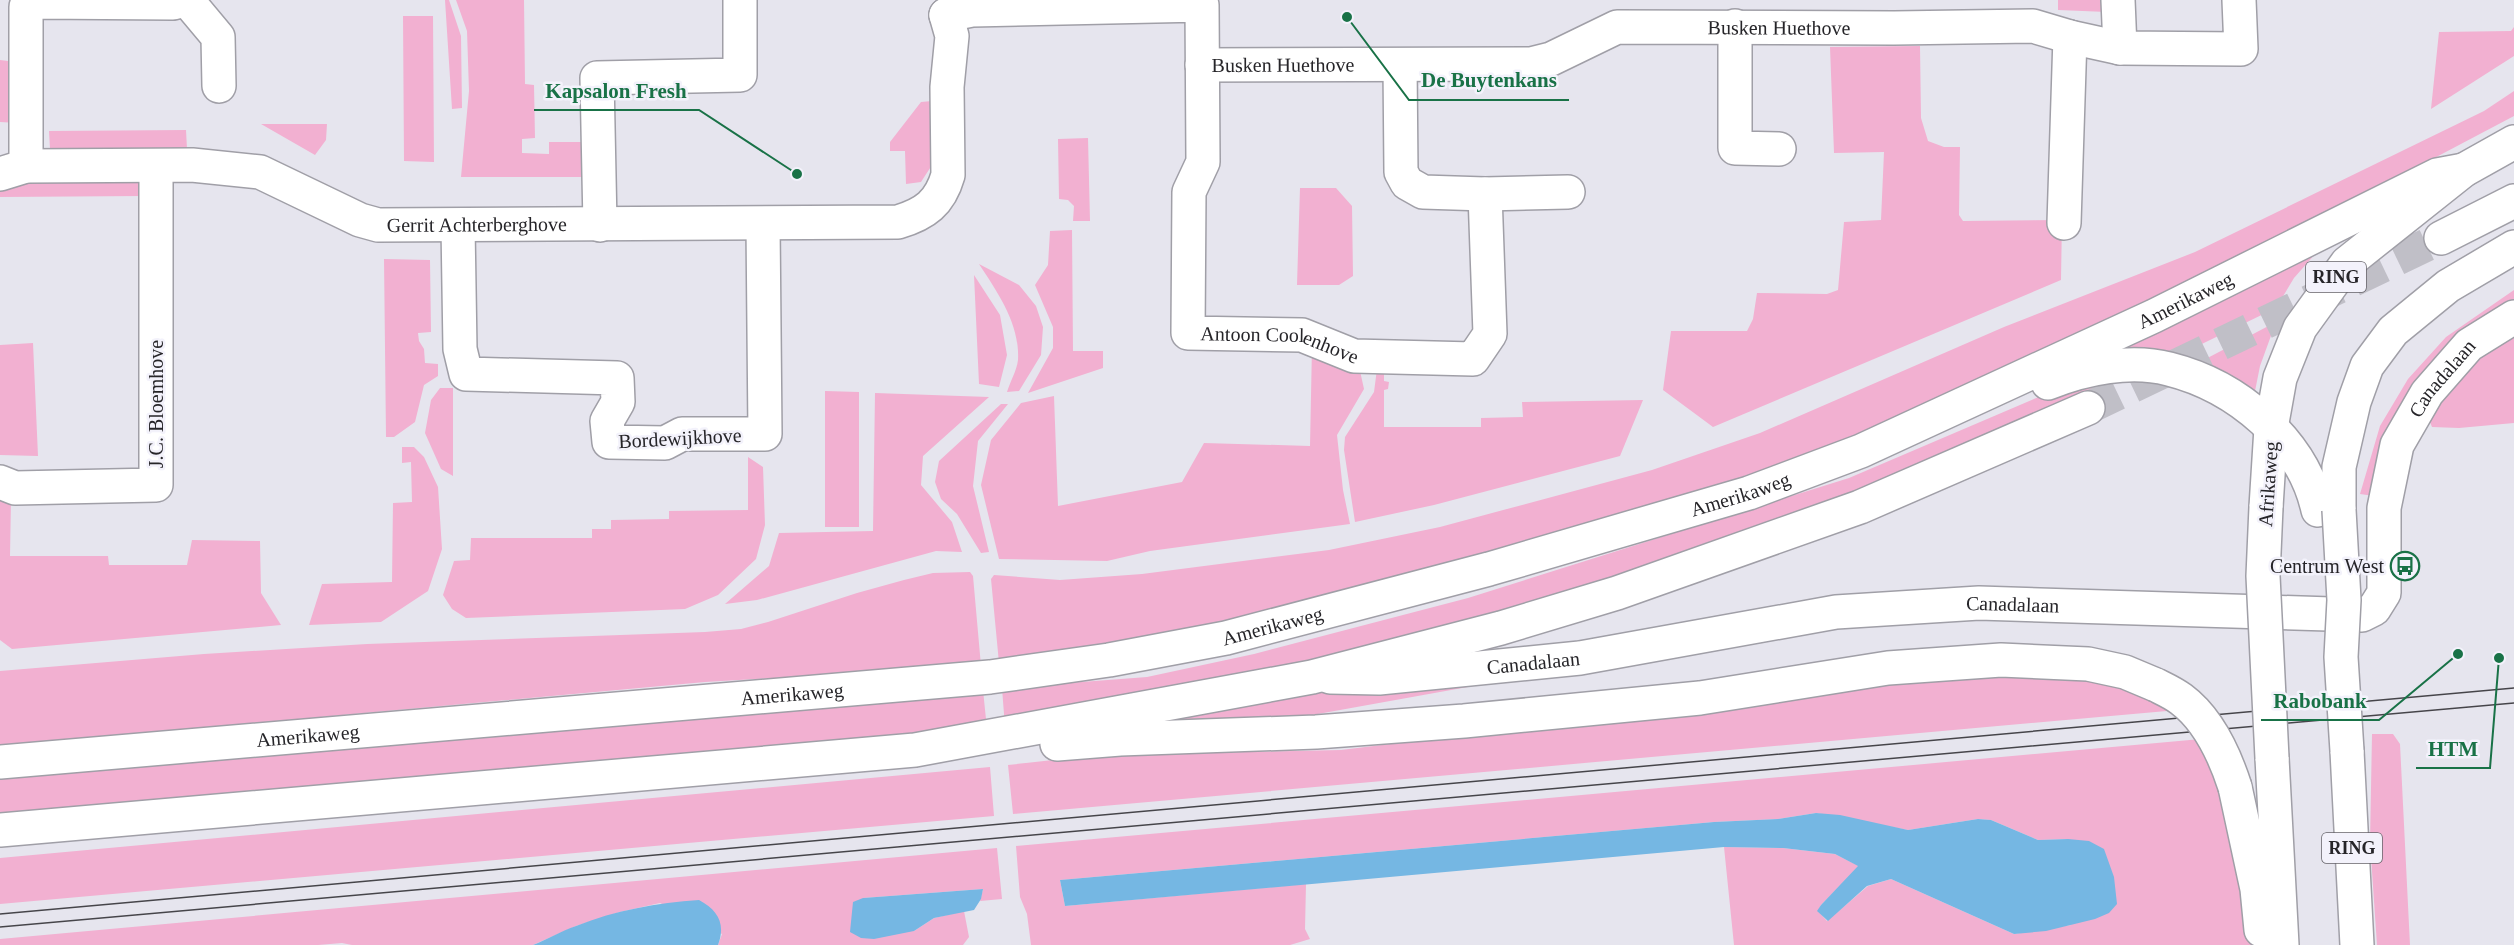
<svg xmlns="http://www.w3.org/2000/svg" width="2514" height="945" font-family="'Times New Roman',serif">
  <style>
    .green { fill: #f2b0d1 }
    .water { fill: #75b7e3 }
    .lines { fill: none; stroke-linecap: round; stroke-linejoin: round }
    .major-tunnel { stroke: #c0bfc7; stroke-width: 33; stroke-dasharray: 33 16; stroke-linecap: butt }
    .minor-casing { stroke: #a09fa7; stroke-width: 36 }
    .major-casing { stroke: #a09fa7; stroke-width: 36 }
    .minor { stroke: #fff; stroke-width: 33 }
    .major { stroke: #fff; stroke-width: 33 }
    .tram { stroke: #46454a; stroke-width: 1.5 }
    .major-bridge-casing { stroke: #a09fa7; stroke-width: 36; stroke-linecap: butt }
    .major-bridge { stroke: #fff; stroke-width: 33 }
    .labels { text-anchor: middle; dominant-baseline: central; stroke-width: 5; stroke-linejoin: round; paint-order: stroke }
    .shield { fill: #f3f2fb; stroke: #646268; stroke-width: 1.5 }
    .shield-label { font-size: 18px; font-weight: bold; fill: #262529 }
    .street-label { font-size: 20px; fill: #262529; stroke: #f3f2fb }
    .poi-label { font-size: 20px; fill: #262529; stroke: #f3f2fb; text-anchor: end }
    .leader { fill: none; stroke: #197247; stroke-width: 2 }
    .callout-dot { fill: #197247; stroke: #f3f2fb; stroke-width: 2 }
    .callout-label { font-size: 21px; text-anchor: middle; font-weight: bold; fill: #197247; stroke: #f3f2fb; stroke-width: 5; stroke-linejoin: round; paint-order: stroke }
  </style>
  <rect width="100%" height="100%" fill="#e6e5ee"/>
  <!-- green -->
  <path class="green" d="M445,0h4l12,36 1,72 -10,1z
    M456,0h68l1,84 9,1 1,53 -13,1v14l27,1v-12h36v35h-124l8,-86 -2,-60z
    M2058,0h49v12l-49,-2z
    M403,16h30l1,146 -30,-1z
    M2514,27v29l-83,53 8,-77 72,-1z
    M1920,46l1,72 7,23 16,6h16l-1,68 4,6 99,-1 -1,60 -348,147 -50,-37 8,-59h76l6,-12 4,-26 70,1 11,-4 6,-68 37,-2 3,-68 -50,1 -4,-106z
    M0,60l8,1 1,11 10,1 -1,50 -18,-1z
    M2514,91v25l-182,96 -368,177 -186,79 -260,78 -288,79 -231,38 -8,-84 3,-4 66,5 82,-6 187,-24 111,-23 212,-57 108,-37 244,-106 191,-75 289,-141z
    M932,101v64l-11,17 -15,2 -1,-33h-15v-9l31,-40z
    M261,124h66l-1,16 -11,15z
    M186,130l1,19h-137l-1,-18z
    M1088,138l2,83h-17l1,-15 -6,-6 -9,-1 -1,-60z
    M142,181l2,15 -144,1v-15z
    M1300,188h36l16,18 1,70 -14,9h-42z
    M1072,230l1,121h30v17l-75,25 25,-45v-21l-18,-42 13,-20 2,-34z
    M2316,253l-22,25 -18,30 -101,49 -69,-2z
    M384,259l46,1 1,72 -13,1 1,8 5,8 1,14 13,1v12l-14,9 -9,37 -21,15h-8z
    M979,264l40,21 17,21 7,21 -2,28 -22,36 -12,1c3,-10 10,-22 11,-32 2,-36 -20,-67 -39,-96z
    M974,275l26,40 7,40 -8,32 -20,-3z
    M2514,290v11l-12,4 -128,191 -14,-2 20,-68 28,-47 38,-42z
    M2276,322l-16,44 -6,30 -56,-33z
    M2514,336v87l-55,5 -27,-1 -2,-5 10,-23 45,-47z
    M33,343l5,113 -38,-1v-110z
    M1312,346l48,25 4,18 -27,46 6,55 7,34 -200,27 -43,10 -108,-2 -18,-74 10,-45 30,-37 33,-7 4,110 124,-24 22,-39 106,3z
    M1377,369l7,1v11l5,1 -1,7 -4,1v37h97v-9l42,-1 -1,-15 121,-2 -23,56 -186,49 -79,17 -11,-72 1,-13 29,-45z
    M2114,380l-128,58 -238,99 -286,94 -457,96 -3,-39 145,-11 107,-23 214,-56 381,-120 192,-82z
    M440,388h13v88l-12,-7 -16,-36 6,-33z
    M825,391l34,1v135h-34z
    M875,393l114,4 -66,59 -2,29 31,37 10,30 -26,-1 -179,49 -32,4 44,-38 10,-33 94,-2z
    M1001,404h7l-30,37 -5,45 16,66 -8,1 -24,-39 -16,-15 -6,-17 4,-21z
    M402,447h12l10,10 14,30 4,62 -14,42 -47,31 -72,3 13,-41 70,-2 1,-79 19,-1 -1,-40 -9,1z
    M748,457l15,10 2,58 -9,34 -38,36 -33,14 -219,9 -14,-9 -9,-14 11,-34 16,-1 1,-22h121v-9h19v-9l58,-1v-8l79,-1z
    M0,496l11,3 -1,57h98l1,9h78l5,-25 68,1 1,52 20,32 -269,24 -12,-9z
    M970,572l3,4 8,90 -276,16 -705,64v-75l204,-17 163,-10 338,-12 36,-3 27,-7 89,-29 47,-13 29,-7z
    M1958,674l150,7 70,29 -1165,104 -5,-49 90,-10 243,-5z
    M1501,681l-222,40 -201,7 198,-36z
    M983,690l4,39 -987,84v-42l936,-73z
    M2372,734h21l7,10 10,201h-33l-7,-103z
    M2201,739l13,22 38,165 2,19h-520l-10,-98 59,1 52,6 24,12 -38,39 -3,6 9,10 41,-35 23,-7 123,55 57,-9 -3,-86 -30,1 -47,-20 -13,-1 -70,11 -92,-17 -38,6 -64,3 -654,58 5,26 241,-22 -1,45 5,10 -20,6h-259l-4,-31 -7,-17 -4,-51z
    M990,767l4,49 -994,88v-46z
    M997,848l5,51 -22,2 3,-12 -120,9 51,33 20,-13 30,-7 5,26 -6,8h-245l4,-11 -62,-31 -40,9 -44,14 -43,19h-181l-10,-2 -24,2h-318v-6z"/>
  <!-- water -->
  <path class="water" d="M1816,813l24,2 68,15 70,-11 13,1 47,20 30,-1 21,2 15,8 10,28 3,27 -8,9 -14,6 -49,12 -32,3 -123,-55 -24,7 -39,35 -11,-10 4,-6 37,-39 -23,-12 -52,-6 -59,-1 -659,59 -5,-26 654,-58 64,-3z
    M983,889l-2,10 -7,11 -40,8 -20,13 -40,8 -13,-1 -11,-6 3,-30 10,-4z
    M699,900c19,10 27,24 19,45h-185c15,-6 28,-14 43,-19 40,-16 81,-23 123,-26z"/>
  <g class="lines">
    <!-- major-tunnel -->
    <path class="major-tunnel" d="M2088,408l353,-170"/>
    <!-- minor casing -->
    <g class="minor-casing">
      <g id="minor">
        <path d="M187,0l31,37 1,49"/>
        <path d="M2118,0l2,48"/>
        <path id="s1" d="M946,15l26,-5 230,-5 1,157 -14,30 -1,141 114,2 52,21 119,3 17,-25 -5,-140"/>
        <path d="M1735,26v122l44,1"/>
        <path id="s2" d="M1202,65l329,-1 20,-5 66,-32 277,1 139,-2 37,11 50,11 121,1 -2,-49"/>
        <path d="M1400,65l1,107 6,11 16,9 62,2 83,-2"/>
        <path d="M26,166v-159l10,-5 137,1 12,-3"/>
        <path id="s3" d="M0,174l26,-8 166,-1 68,7 100,48 18,5 520,-3c27,-8 42,-19 50,-47l-1,-88 5,-51 -6,-21"/>
        <path d="M2064,223l6,-186"/>
        <path d="M600,225l-3,-147 143,-3v-75"/>
        <path d="M458,226l2,123 6,25 151,4 1,24 -11,19 2,21 56,1 17,-9h83l-2,-210"/>
        <path d="M0,482l15,6 141,-3v-318"/>
        <path id="s4" d="M1330,677l49,1 201,-20 256,-46 143,-9 383,12 12,-6 10,-16v-85l13,-63 30,-52 42,-48 45,-28"/>
      </g>
    </g>
    <!-- major casing -->
    <g class="major-casing">
      <g id="major">
        <path d="M2441,238l73,-37"/>
        <path d="M2048,383c37,-15 83,-24 121,-14 68,17 134,72 149,141"/>
        <path d="M2266,507l5,-79 9,-50 20,-50 47,-65 117,-93 50,-28"/>
        <path d="M2339,510v-43l15,-65 13,-36 26,-35 55,-45 66,-39"/>
        <path d="M1057,744l63,-5 196,-7 148,-11 236,-23 188,-30 113,-8 87,4 37,8 31,13"/>
        <path d="M2347,751l10,194"/>
        <path d="M2272,758l10,187"/>
        <path id="s5" d="M0,762l990,-85 119,-17 117,-22 263,-69 260,-76 112,-42 293,-135 283,-141 27,-5"/>
        <path d="M2235,787l22,102 4,41"/>
        <path d="M0,830l915,-80 397,-73 189,-49 116,-35 243,-86 228,-99"/>
      </g>
    </g>
    <!-- minor -->
    <use href="#minor" class="minor"/>
    <!-- major -->
    <use href="#major" class="major"/>
    <!-- tram -->
    <path class="tram" d="M0,914l2514,-226
      M0,927l2514,-224"/>
    <!-- major-bridge casing -->
    <g class="major-bridge-casing">
      <path id="major-bridge" d="M2266,507l-3,69 9,182
        M2339,510l5,90 -3,57 6,94
        M2156,685c8,4 17,8 25,14 27,20 44,57 54,88"/>
    </g>
    <!-- major-bridge -->
    <use href="#major-bridge" class="major-bridge"/>
  </g>
  <!-- icons -->
  <defs>
    <g id="bus-ring" transform="scale(1.5)"><circle r="9.5" fill="#f3f2fb" stroke="#197247" stroke-width="1.5"/><path d="M-5-6H5V4H4V6H2V4H-2V6H-4V4H-5ZM-3.5-4V0h7V-4ZM-3.5 1.2v1.5H-2V1.2ZM2 1.2v1.5H3.5V1.2Z" fill="#197247"/></g>
  </defs>
  <g fill-rule="evenodd">
    <use href="#bus-ring" x="2405" y="566"/>
  </g>
  <g class="labels">
    <!-- shield labels -->
    <g class="shield">
      <rect x="2306" y="262" width="60" height="30" rx="4.5"/>
      <rect x="2322" y="833" width="60" height="30" rx="4.5"/>
    </g>
    <g class="shield-label">
      <text x="2336" y="277">RING</text>
      <text x="2352" y="848">RING</text>
    </g>
    <!-- street labels -->
    <g class="street-label">
      <text stroke="none"><textPath href="#s2" startOffset="585">Busken Huethove</textPath></text>
      <text stroke="none"><textPath href="#s2" startOffset="81">Busken Huethove</textPath></text>
      <text stroke="none"><textPath href="#s3" startOffset="490">Gerrit Achterberghove</textPath></text>
      <text stroke="none"><textPath href="#s5" startOffset="2253">Amerikaweg</textPath></text>
      <text stroke="none"><textPath href="#s1" startOffset="681">Antoon Coolenhove</textPath></text>
      <text stroke="none"><textPath href="#s4" startOffset="1300">Canadalaan</textPath></text>
      <text transform="translate(156 404) rotate(-90)">J.C. Bloemhove</text>
      <text transform="translate(680 438) rotate(-3)">Bordewijkhove</text>
      <text transform="translate(2268 484) rotate(-86)">Afrikaweg</text>
      <text stroke="none"><textPath href="#s5" startOffset="1767">Amerikaweg</textPath></text>
      <text stroke="none"><textPath href="#s4" startOffset="688">Canadalaan</textPath></text>
      <text stroke="none"><textPath href="#s5" startOffset="1281">Amerikaweg</textPath></text>
      <text stroke="none"><textPath href="#s4" startOffset="204">Canadalaan</textPath></text>
      <text stroke="none"><textPath href="#s5" startOffset="795">Amerikaweg</textPath></text>
      <text stroke="none"><textPath href="#s5" startOffset="309">Amerikaweg</textPath></text>
    </g>
    <!-- poi labels -->
    <g class="poi-label">
      <text x="2384" y="566">Centrum West</text>
    </g>
  </g>
  <!-- callouts -->
  <path class="leader" d="M1347 17L1409 100H1569M797 174L699 110H534M2458 654L2379 720H2261M2499 658L2490 768H2416"/>
  <g class="callout-dot">
    <circle cx="1347" cy="17" r="6"/>
    <circle cx="797" cy="174" r="6"/>
    <circle cx="2458" cy="654" r="6"/>
    <circle cx="2499" cy="658" r="6"/>
  </g>
  <g class="callout-label">
    <text x="1489" y="87">De Buytenkans</text>
    <text x="616" y="98">Kapsalon Fresh</text>
    <text x="2320" y="708">Rabobank</text>
    <text x="2453" y="756">HTM</text>
  </g>
</svg>
